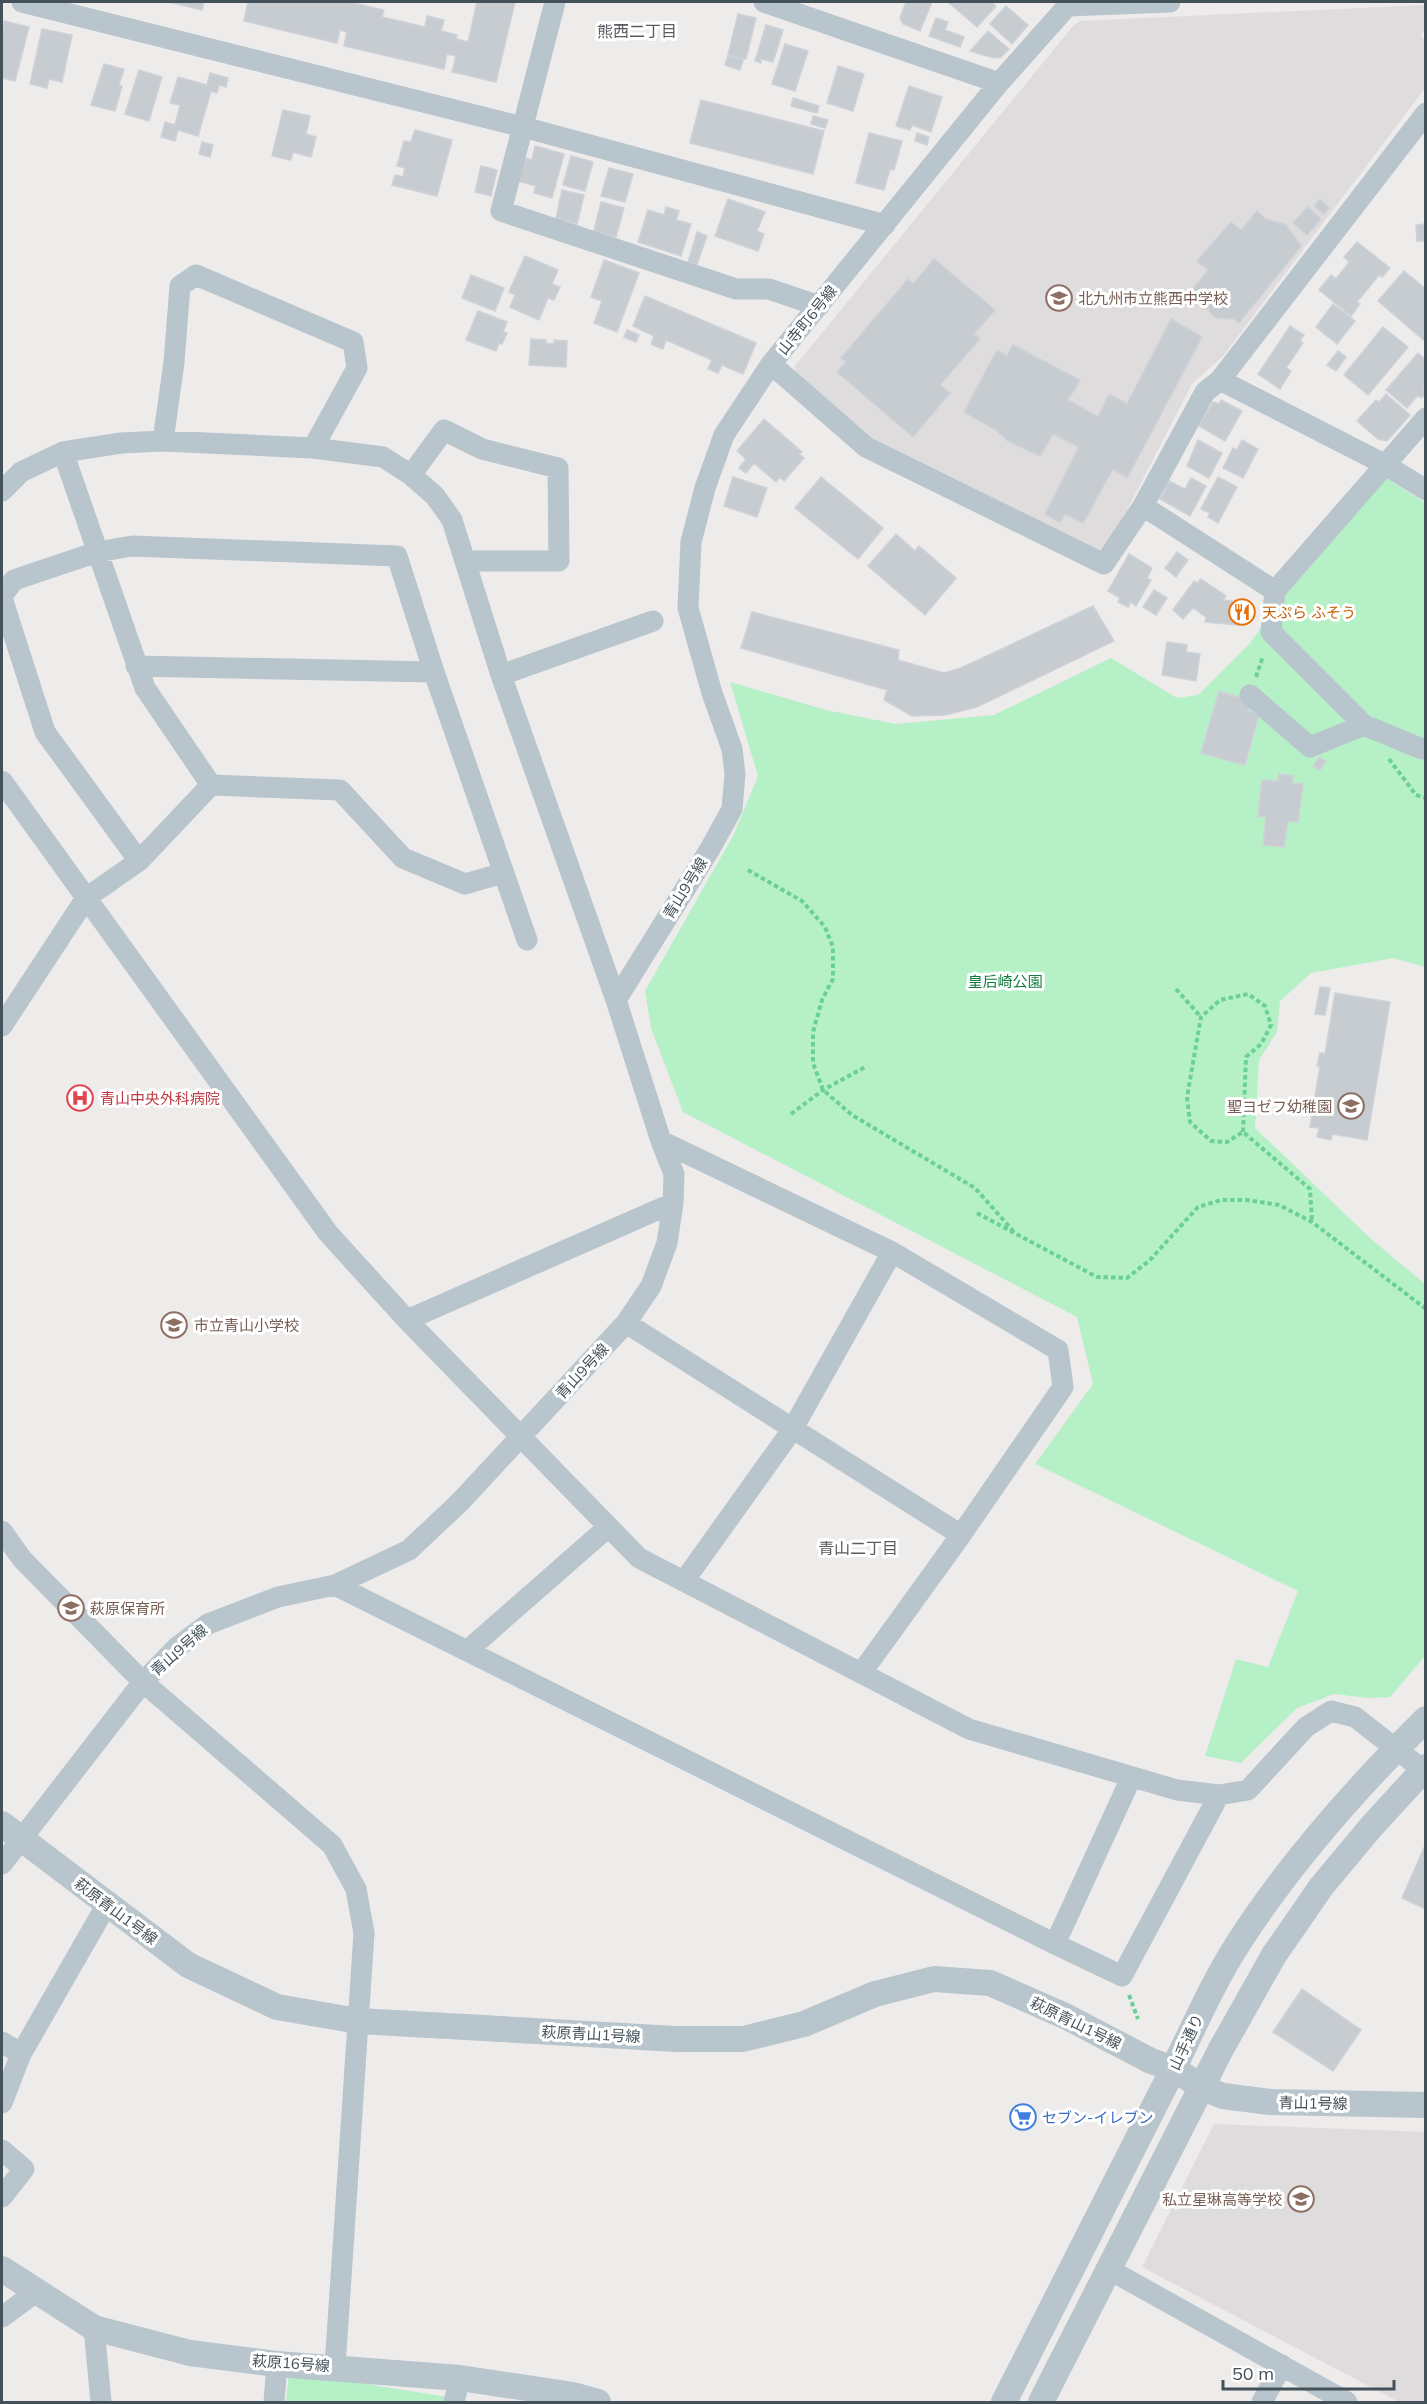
<svg xmlns="http://www.w3.org/2000/svg" width="1427" height="2404" font-family="Mulish,'Noto Sans JP',sans-serif">
  <style>
    .education { fill: #dfdcdd }
    .green { fill: #b5f0c6 }
    .building { fill: #c7ccd1; stroke: #ced2d8; stroke-width: 1.5 }
    .lines { fill: none; stroke-linecap: round; stroke-linejoin: round }
    .path { stroke: #6bd095; stroke-width: 4; stroke-dasharray: 4.5 3; stroke-linecap: butt }
    .minor { stroke: #b8c5cc; stroke-width: 21 }
    .tertiary { stroke: #b8c5cc; stroke-width: 26 }
    .labels { text-anchor: middle; dominant-baseline: central; stroke-width: 6; stroke-linejoin: round; paint-order: stroke }
    .education-label { font-size: 15px; fill: #785e54; stroke: #fff; text-anchor: start }
    .street-label { font-size: 15px; fill: #435159; stroke: #fff }
    .food-label { font-size: 15px; fill: #c56008; stroke: #fff; text-anchor: start }
    .park-label { font-size: 15px; fill: #117d3d; stroke: #fff }
    .health-label { font-size: 15px; fill: #be3a42; stroke: #fff; text-anchor: start }
    .shop-label { font-size: 15px; fill: #366cbe; stroke: #fff; text-anchor: start }
    .neighbourhood-label { font-size: 16px; fill: #585c61; stroke: #fff }
  </style>
  <rect width="100%" height="100%" fill="#eeebeb"/>
  <!-- education -->
  <path class="education" d="M1425,5v23l-4,8 4,4v48l-202,268 -31,28 -83,161 -12,6 -229,-110 -74,-65 1,-10 278,-340 8,-5z
    M1214,2124l211,8v270h-26l-257,-135z"/>
  <!-- green -->
  <path class="green" d="M1386,478l39,25v464l-32,-9 -82,15 -31,28 -3,31 -18,28 -4,68 116,111 54,45v372l-35,41 -22,1 -34,-4 -37,14 -56,55 -36,-7 31,-97 32,8 30,-76 -263,-127 58,-80 -16,-67 -394,-205 -32,-84 -6,-37 89,-157 24,-58 -28,-94 96,28 70,14 98,-9 117,-57 66,40 21,-3 52,-52 28,-39z
    M289,2372l159,25 -2,5h-160z"/>
  <!-- building -->
  <path class="building" d="M169,2h35l-2,8z
    M248,2h101l35,8 -2,7 43,10 2,-11 17,4 -3,11 16,4 -1,4 12,3 9,-40h38l-19,80 -44,-10 4,-16 -9,-2 -3,15 -100,-23 3,-14 -7,-2 -3,13 -93,-22z
    M906,2h26l-12,29 -17,-7 -3,-6z
    M948,2h43l5,4 -19,21z
    M1006,6l22,19 -16,19 -22,-20z
    M738,14l18,4 -10,41 -18,-4z
    M936,18l12,4 -3,8 19,7 -4,10 -31,-11z
    M4,21l25,6 -14,54 -13,-3v-47z
    M766,25l17,5 -10,32 -12,-3v4l-6,-2z
    M42,29l30,6 -10,47 -13,-3 -2,9 -17,-4z
    M988,31l21,18 -8,8 -7,1 -24,-7z
    M785,44l23,7 -13,40 -23,-7z
    M728,56l15,4 -3,10 -15,-5z
    M104,64l20,5 -5,16 3,1 -7,25 -24,-6z
    M838,66l26,8 -11,37 -26,-8z
    M139,70l23,7 -13,44 -24,-7z
    M210,73l18,5 -2,9 -7,-2 -2,8 -6,-2 -13,45 -20,-6 -3,11 -14,-4 4,-15 10,3 5,-20 -10,-2 8,-26 29,8z
    M909,86l33,11 -11,35 -19,-7 -2,5 -14,-4z
    M793,98l26,8 -2,7 -26,-7z
    M701,100l123,31 -11,43 -123,-31z
    M283,110l27,6 -4,18 10,3 -5,20 -18,-5 -2,8 -19,-4z
    M813,116l15,4 -3,8 -14,-4z
    M415,130l37,10 -15,56 -45,-11 3,-10 8,2 2,-9 -8,-2 7,-25 7,1z
    M869,133l33,8 -8,29 -4,-1 -6,21 -28,-7z
    M917,133l12,4 -2,8 -12,-4z
    M202,142l11,3 -3,12 -11,-3z
    M535,146l29,8 -12,44 -18,-5 2,-7 -18,-5 7,-23 7,2z
    M571,156l22,6 -8,29 -22,-6z
    M481,166l16,4 -6,26 -16,-4z
    M609,168l24,6 -8,28 -24,-6z
    M562,190l22,5 -7,29 -21,-6z
    M728,199l37,13 -8,19 7,3 -6,17 -43,-15z
    M1320,199l9,9 -5,6 -10,-8z
    M601,202l23,6 -8,29 -22,-6z
    M666,207l13,4 -3,9 15,4 -10,32 -43,-14 10,-32 16,5z
    M1308,207l13,12 -14,16 -14,-12z
    M1257,211l9,8 20,6 15,21 -62,77 -5,-4 -17,-1 -6,-4 -10,-18 -8,-7 15,-19 -11,-9 34,-39 10,8z
    M1426,224v17h-9l-1,-16z
    M697,232l10,4 -10,28 -9,-2z
    M1357,242l33,26 -8,9 -3,-2 -22,27 3,2 -9,12 -32,-26 12,-15 5,4 13,-17 -5,-5z
    M525,256l33,14 -6,14 8,3 -6,13 -6,-2 -9,22 -29,-13 5,-12 -6,-3z
    M934,259l61,51 -21,24 6,5 -40,46 10,8 -37,44 -76,-65 9,-10 -5,-4 67,-79 5,5z
    M604,260l35,13 -22,59 -23,-9 8,-22 -11,-4z
    M1404,271l22,18v53l-48,-41z
    M471,275l33,13 -9,23 -33,-13z
    M645,296l111,47 -13,31 -21,-9 -4,8 -10,-4 4,-9 -46,-20 -3,9 -12,-5 3,-8 -21,-10z
    M1333,304l22,17 -18,23 -21,-17z
    M478,311l29,11 -4,10 4,1 -5,11 -3,-1 -3,8 -30,-11z
    M1171,319l31,18 -75,141 -14,-9 -30,54 -18,-9 -5,8 -15,-8 34,-67 -26,-13 -13,22 -32,-15 -12,-11 -32,-18 33,-62 10,6 6,-11 67,35 -12,20 30,17 11,-23 18,10z
    M1290,326l14,9 -4,6 3,2 -17,25 5,3 -11,18 -22,-15z
    M1383,327l25,20 -40,48 -24,-20z
    M627,330l12,5 -3,7 -12,-5z
    M531,339l15,1 -1,3 9,1v-4l13,1 -1,26 -37,-2z
    M1338,351l8,6 -10,14 -9,-6z
    M1418,353l8,7v25l-3,3 3,6 -5,4 -3,-3 -11,13 -21,-18z
    M1386,394l24,21 -23,26 -9,-2 -21,-18 19,-21 3,2z
    M1221,400l21,11 -17,30 -26,-15 14,-24 6,2z
    M764,419l38,33 -3,2 5,4 -20,23 -4,-4 -4,5 -22,-19 -8,10 -7,-5 7,-9 -9,-8z
    M1198,440l24,13 -13,25 -22,-12z
    M1242,440l16,9 -15,29 -20,-10 10,-20 4,2z
    M733,477l34,11 -10,29 -33,-11z
    M821,477l62,51 -25,31 -63,-51z
    M1218,477l19,10 -19,36 -10,-6 2,-4 -9,-4z
    M1191,478l15,8 -16,30 -30,-17 9,-18 16,8z
    M896,534l19,17 4,-5 37,32 -31,37 -57,-49z
    M1177,552l11,8 -12,17 -11,-9z
    M1129,554l23,14 -5,10 4,2 -15,26 -5,-4 -3,5 -10,-5 2,-4 -12,-7z
    M1201,579l25,17 -3,4 23,3 -1,17h-7v5l-33,-3 1,-5 -13,-9 -10,11 -10,-9 21,-29 3,2z
    M1154,590l13,8 -11,17 -13,-8z
    M1093,606l21,35 -137,66 -32,8 -33,1 -28,-16 3,-10 -146,-42 11,-36 147,38 -1,10 46,13 17,-5z
    M1167,642l20,3 -1,7 14,2 -4,27 -34,-6z
    M1219,691l32,10 -3,10 11,3 -14,51 -44,-12z
    M1319,757l7,4 -6,9 -7,-4z
    M1279,774l14,2 -1,7 11,1 -5,38 -10,-1 -4,26 -21,-2 3,-28 -8,-1 4,-36 16,1z
    M1320,987l10,1 -5,27 -10,-1z
    M1335,993l55,9 -23,138 -35,-6 -1,6 -14,-3 2,-9 -9,-1 10,-61h-3l3,-13 5,1z
    M1426,1843v66l-24,-11z
    M1302,1989l59,41 -28,41 -60,-39z"/>
  <g class="lines">
    <!-- path -->
    <path class="path" d="M1256,677l7,-21
      M1389,759l27,36 10,3
      M748,870l54,31 23,26 8,20v32l-11,21 -9,32v31l10,27 29,25 123,73 39,44
      M1176,989l25,28
      M791,1114l32,-24 44,-24
      M1243,1132l3,-75 15,-13 10,-19 -6,-19 -17,-12 -28,6 -19,17 -14,80 3,25 21,19 16,1 16,-10 67,57 2,32
      M977,1213l120,64 30,1 22,-17 49,-54 23,-7h26l32,5 33,17 114,87
      M1129,1995l9,24"/>
    <!-- minor -->
    <path class="minor" d="M22,2l501,125 362,98
      M555,2l-54,209 235,78h33l50,17
      M764,2l235,81
      M1068,6l102,-4
      M771,364l95,83 238,117 39,-58 62,-114 15,-12 206,-267
      M1220,380l164,84 42,26
      M163,441l11,-79 6,-76 16,-11 157,67 4,26 -44,80
      M411,475l33,-45 38,19 76,19 1,93h-93
      M2,491l19,-19 42,-20 58,-9 42,-2 150,7 70,9 28,18 24,21 17,24 49,155 115,325
      M1143,506l132,85 151,-173
      M1275,591l-4,41 93,93 58,24 4,-1
      M2,596l12,-16 83,-28 35,-6 265,10 37,116 93,268
      M2,598l43,134 94,129
      M136,666l298,6
      M501,675l152,-54
      M1250,695l60,52 54,-22
      M2,781l326,452 79,87 232,238 330,171 208,61 42,5 29,-5 58,-63 25,-16 24,6 68,53
      M211,785l129,5 63,68 62,26 38,-11
      M2,1026l84,-128 53,-37 72,-76 -66,-97 -82,-236
      M661,1141l231,111 166,98 5,37 -102,148 -99,137
      M407,1320l266,-117
      M626,1323l335,212
      M2,1531l20,28 121,123 189,163 24,44 8,44 -29,434
      M684,1581l108,-151 100,-178
      M335,1585l720,359 76,-166
      M468,1650l139,-122
      M2,1864l141,-182 33,-34 32,-24 70,-27 57,-12 74,-35 51,-48 166,-179 25,-37 16,-43 6,-40 1,-29 -13,-33 -45,-141 94,-151 22,-40 3,-35 -3,-25 -20,-56 -24,-85 3,-66 14,-54 19,-53 47,-71 228,-281 72,-81
      M1055,1944l67,32 97,-181
      M2,2042l19,12
      M2,2103l19,-49 86,-150
      M2,2150l22,19 -22,28
      M1110,2270l237,132
      M2,2317l34,-25
      M94,2328l7,74
      M274,2402l3,-38
      M454,2402l6,-24
      M1262,2402l20,-37"/>
    <!-- tertiary -->
    <path class="tertiary" d="M2,1824l186,141 89,42 81,14 318,18h67l61,-15 71,-30 59,-15 56,4 75,33 86,45 23,8 29,19 20,8 47,6 156,3
      M2,2269l92,59 96,25 87,11 183,14 113,17 25,7
      M1004,2402c52,-102 104,-205 156,-307 27,-51 48,-105 79,-153 53,-82 118,-155 187,-223
      M1041,2402l180,-353 53,-94 47,-68 50,-60 55,-60"/>
  </g>
  <!-- icons -->
  <defs>
    <g id="school-ring" transform="scale(1.35)"><circle r="9.5" fill="#fff" stroke="#8d6e63" stroke-width="1.5"/><path d="M0-5L7-2L0 1L-7-2ZM-4 1L0 2.5L4 1V4Q0 6-4 4Z" fill="#8d6e63"/></g>
    <g id="restaurant-ring" transform="scale(1.35)"><circle r="9.5" fill="#fff" stroke="#e8710a" stroke-width="1.5"/><path d="M-5-6h1v4h1v-4h1v4h1v-4h1v5L-1.5 .5V6h-2V.5L-5-1ZM5-6V6H3V1.5H1.5Q1.5-4 5-6Z" fill="#e8710a"/></g>
    <g id="hospital-ring" transform="scale(1.35)"><circle r="9.5" fill="#fff" stroke="#e0444e" stroke-width="1.5"/><path d="M-5-5h3v3.5h4V-5h3V5h-3V1.5h-4V5h-3Z" fill="#e0444e"/></g>
    <g id="supermarket-ring" transform="scale(1.35)"><circle r="9.5" fill="#fff" stroke="#3f7fe0" stroke-width="1.5"/><path d="M-6-5.5h2.5l.6 2H6L4.5 2H-2.5L-4.4-4H-6ZM-1.5 3.2a1.3 1.3 0 1 0 .1 0ZM3 3.2a1.3 1.3 0 1 0 .1 0Z" fill="#3f7fe0"/></g>
  </defs>
  <g fill-rule="evenodd">
    <use href="#school-ring" x="1059" y="298"/>
    <use href="#restaurant-ring" x="1242" y="612"/>
    <use href="#hospital-ring" x="80" y="1098"/>
    <use href="#school-ring" x="1351" y="1106"/>
    <use href="#school-ring" x="174" y="1325"/>
    <use href="#school-ring" x="71" y="1608"/>
    <use href="#supermarket-ring" x="1023" y="2117"/>
    <use href="#school-ring" x="1301" y="2199"/>
  </g>
  <g class="labels">
    <!-- education labels -->
    <g class="education-label">
      <text x="1078" y="298">北九州市立熊西中学校</text>
      <text x="1332" y="1106" text-anchor="end">聖ヨゼフ幼稚園</text>
      <text x="194" y="1325">市立青山小学校</text>
      <text x="90" y="1608">萩原保育所</text>
      <text x="1282" y="2199" text-anchor="end">私立星琳高等学校</text>
    </g>
    <!-- street labels -->
    <g class="street-label">
      <text transform="translate(807 320) rotate(-51)">山寺町6号線</text>
      <text transform="translate(685 888) rotate(-58)">青山9号線</text>
      <text transform="translate(582 1371) rotate(-47)">青山9号線</text>
      <text transform="translate(179 1650) rotate(-41)">青山9号線</text>
      <text transform="translate(116 1911) rotate(37)">萩原青山1号線</text>
      <text transform="translate(1076 2023) rotate(26)">萩原青山1号線</text>
      <text transform="translate(591 2034) rotate(3)">萩原青山1号線</text>
      <text transform="translate(1186 2042) rotate(-65)">山手通り</text>
      <text transform="translate(1313 2103) rotate(1)">青山1号線</text>
      <text transform="translate(291 2363) rotate(4)">萩原16号線</text>
    </g>
    <!-- food labels -->
    <g class="food-label">
      <text x="1262" y="612">天ぷら ふそう</text>
    </g>
    <!-- park labels -->
    <g class="park-label">
      <text x="1005" y="981">皇后崎公園</text>
    </g>
    <!-- health labels -->
    <g class="health-label">
      <text x="100" y="1098">青山中央外科病院</text>
    </g>
    <!-- shop labels -->
    <g class="shop-label">
      <text x="1042" y="2117">セブン-イレブン</text>
    </g>
    <!-- neighbourhood labels -->
    <g class="neighbourhood-label">
      <text x="637" y="31">熊西二丁目</text>
      <text x="858" y="1548">青山二丁目</text>
    </g>
  </g>
  <!-- border -->
  <rect width="1427" height="2404" fill="none" stroke="#435159" stroke-width="6"/>
  <!-- scale -->
  <path d="M1223 2380v9h171v-9" fill="none" stroke="#435159" stroke-width="3"/>
  <text x="1232" y="2380" font-size="18" fill="#435159" stroke="#ffffff" stroke-width="4.5" paint-order="stroke">50 m</text>
</svg>
